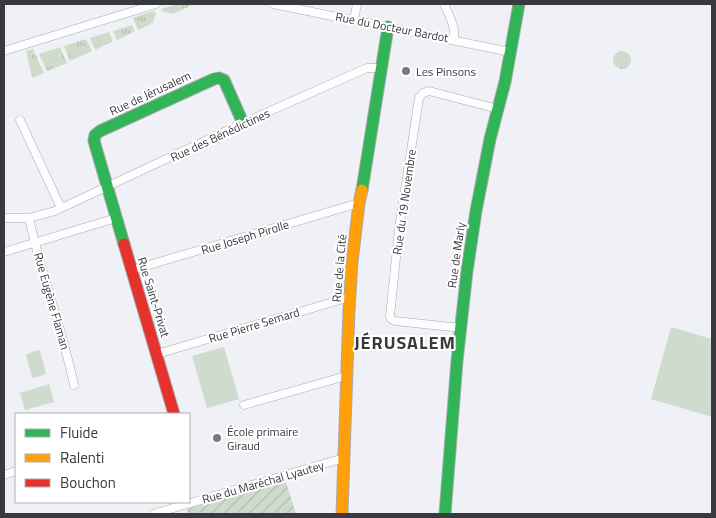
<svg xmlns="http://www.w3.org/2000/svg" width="716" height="518" font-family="'Titillium Web',sans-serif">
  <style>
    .grass { fill: url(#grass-tufts) }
    .garden { fill: url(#garden-furrows) }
    .pitch { fill: #cedbcd }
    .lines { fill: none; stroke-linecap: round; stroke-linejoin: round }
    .street-casing { stroke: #a8aaad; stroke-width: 9 }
    .fast-casing { stroke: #a8aaad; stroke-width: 13 }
    .slow-casing { stroke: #a8aaad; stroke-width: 13 }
    .jam-casing { stroke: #a8aaad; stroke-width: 13 }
    .street { stroke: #fdfdfe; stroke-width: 8 }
    .fast { stroke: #30b455; stroke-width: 11 }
    .slow { stroke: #ff9f0a; stroke-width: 11 }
    .jam { stroke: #e5322d; stroke-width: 11 }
    .poi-dot { fill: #797a7f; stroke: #fff; stroke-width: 2 }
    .labels { text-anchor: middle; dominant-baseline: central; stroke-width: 4; stroke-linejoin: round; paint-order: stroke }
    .street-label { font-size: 12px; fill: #393a3f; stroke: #fff }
    .poi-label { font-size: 12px; fill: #393a3f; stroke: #fff; text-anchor: start }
    .district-label { font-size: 18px; font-weight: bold; letter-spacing: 1px; fill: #393a3f; stroke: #fff }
  </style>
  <defs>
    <pattern id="grass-tufts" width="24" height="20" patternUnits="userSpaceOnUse" patternTransform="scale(1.25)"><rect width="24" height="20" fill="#cedbcd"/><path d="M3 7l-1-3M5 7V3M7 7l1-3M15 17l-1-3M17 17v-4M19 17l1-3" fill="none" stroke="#b2bdb1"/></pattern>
    <pattern id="garden-furrows" width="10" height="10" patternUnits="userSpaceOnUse" patternTransform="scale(1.25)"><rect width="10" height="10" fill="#cedbcd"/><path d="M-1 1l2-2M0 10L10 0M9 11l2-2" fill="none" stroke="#b2bdb1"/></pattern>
  </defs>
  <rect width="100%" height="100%" fill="#f0f1f6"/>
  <!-- grass -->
  <path class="grass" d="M178,4h10l2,2 -17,8 -11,-3 -1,-2z
    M153,11l3,2 -3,10 -15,7 -5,-12z
    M132,25l3,6 -18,9 -4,-9z
    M109,32l4,9 -18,9 -5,-12z
    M86,39l6,12 -22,10 -6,-15z
    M60,47l7,16 -20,8 -8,-17z
    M33,49l11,24 -12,5 -6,-27z
    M613 60a9 9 0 1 1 18 0a9 9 0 1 1-18 0Z"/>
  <!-- garden -->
  <path class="garden" d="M285,479l11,35h-108l-1,-5z"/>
  <!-- pitch -->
  <path class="pitch" d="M671,327l41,12v78l-61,-18z
    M224,347l15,52 -32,9 -15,-52z
    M38,350l2,1 6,22v1l-12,4 -2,-1 -6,-22 1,-1z
    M49,384l5,18 -29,8 -5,-17z"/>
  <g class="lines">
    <!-- street casing -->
    <g class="street-casing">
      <path id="street" d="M273,4l238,48
        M444,4c5,11 12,23 10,36
        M354,20l3,-16
        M4,51l152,-47
        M20,120l41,88
        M4,218h25l26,-7 188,-88 124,-55h14
        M29,218c12,56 33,110 45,167
        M4,252l112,-34
        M132,270l227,-67
        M461,328l-66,-7 -4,-2 -1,-3 9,-87 20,-131 4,-5 6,-2 69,18
        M157,354l193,-57
        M244,405l102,-29
        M4,475l12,-4
        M153,514l184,-54h7"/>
    </g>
    <!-- fast casing -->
    <g class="fast-casing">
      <path id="fast" d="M362,190l26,-163
        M124,244l-30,-103 1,-6 5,-4 114,-52 5,-1 5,2 19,43
        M445,514l12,-153 10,-90 9,-60 14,-72 15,-57 14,-78"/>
    </g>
    <!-- slow casing -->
    <g class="slow-casing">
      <path id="slow" d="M342,514l7,-204 3,-48 7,-59 3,-13"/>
    </g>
    <!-- jam casing -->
    <g class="jam-casing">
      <path id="jam" d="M124,244l50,170"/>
    </g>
    <!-- street -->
    <use href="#street" class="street"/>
    <!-- fast -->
    <use href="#fast" class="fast"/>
    <!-- slow -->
    <use href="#slow" class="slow"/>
    <!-- jam -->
    <use href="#jam" class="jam"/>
  </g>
  <!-- markers -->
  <g class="poi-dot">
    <circle cx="406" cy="71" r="5"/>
    <circle cx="217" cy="438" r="5"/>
  </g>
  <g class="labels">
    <!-- street labels -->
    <g class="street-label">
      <text transform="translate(392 27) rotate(11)">Rue du Docteur Bardot</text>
      <text transform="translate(150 93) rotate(-25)">Rue de Jérusalem</text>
      <text transform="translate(220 135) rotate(-25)">Rue des Bénédictines</text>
      <text transform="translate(404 202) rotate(-82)">Rue du 19 Novembre</text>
      <text transform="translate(245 237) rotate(-17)">Rue Joseph Pirolle</text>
      <text transform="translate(456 255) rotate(-82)">Rue de Marly</text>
      <text transform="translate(339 268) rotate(-85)">Rue de la Cité</text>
      <text transform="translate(154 297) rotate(73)">Rue Saint-Privat</text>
      <text transform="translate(52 301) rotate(74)">Rue Eugène Flaman</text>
      <text transform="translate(254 325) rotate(-17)">Rue Pierre Semard</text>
      <text transform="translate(263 482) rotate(-16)">Rue du Maréchal Lyautey</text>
    </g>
    <!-- poi labels -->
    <g class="poi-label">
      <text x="416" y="71">Les Pinsons</text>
      <text x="227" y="431">École primaire<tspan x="227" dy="14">Giraud</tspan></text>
    </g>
    <!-- district labels -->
    <g class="district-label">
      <text x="405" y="342">JÉRUSALEM</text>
    </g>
  </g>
  <!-- border -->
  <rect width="716" height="518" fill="none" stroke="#393a3f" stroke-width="10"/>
  <!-- legend -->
  <rect x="15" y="413" width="175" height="90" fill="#ffffff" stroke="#b0b0b2"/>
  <rect x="25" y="429" width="25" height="8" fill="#30b455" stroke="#b0b0b2"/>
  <text x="60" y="438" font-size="15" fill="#393a3f">Fluide</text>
  <rect x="25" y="454" width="25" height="8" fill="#ff9f0a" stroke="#b0b0b2"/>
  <text x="60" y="463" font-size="15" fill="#393a3f">Ralenti</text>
  <rect x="25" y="479" width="25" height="8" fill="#e5322d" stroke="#b0b0b2"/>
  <text x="60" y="488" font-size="15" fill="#393a3f">Bouchon</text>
</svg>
